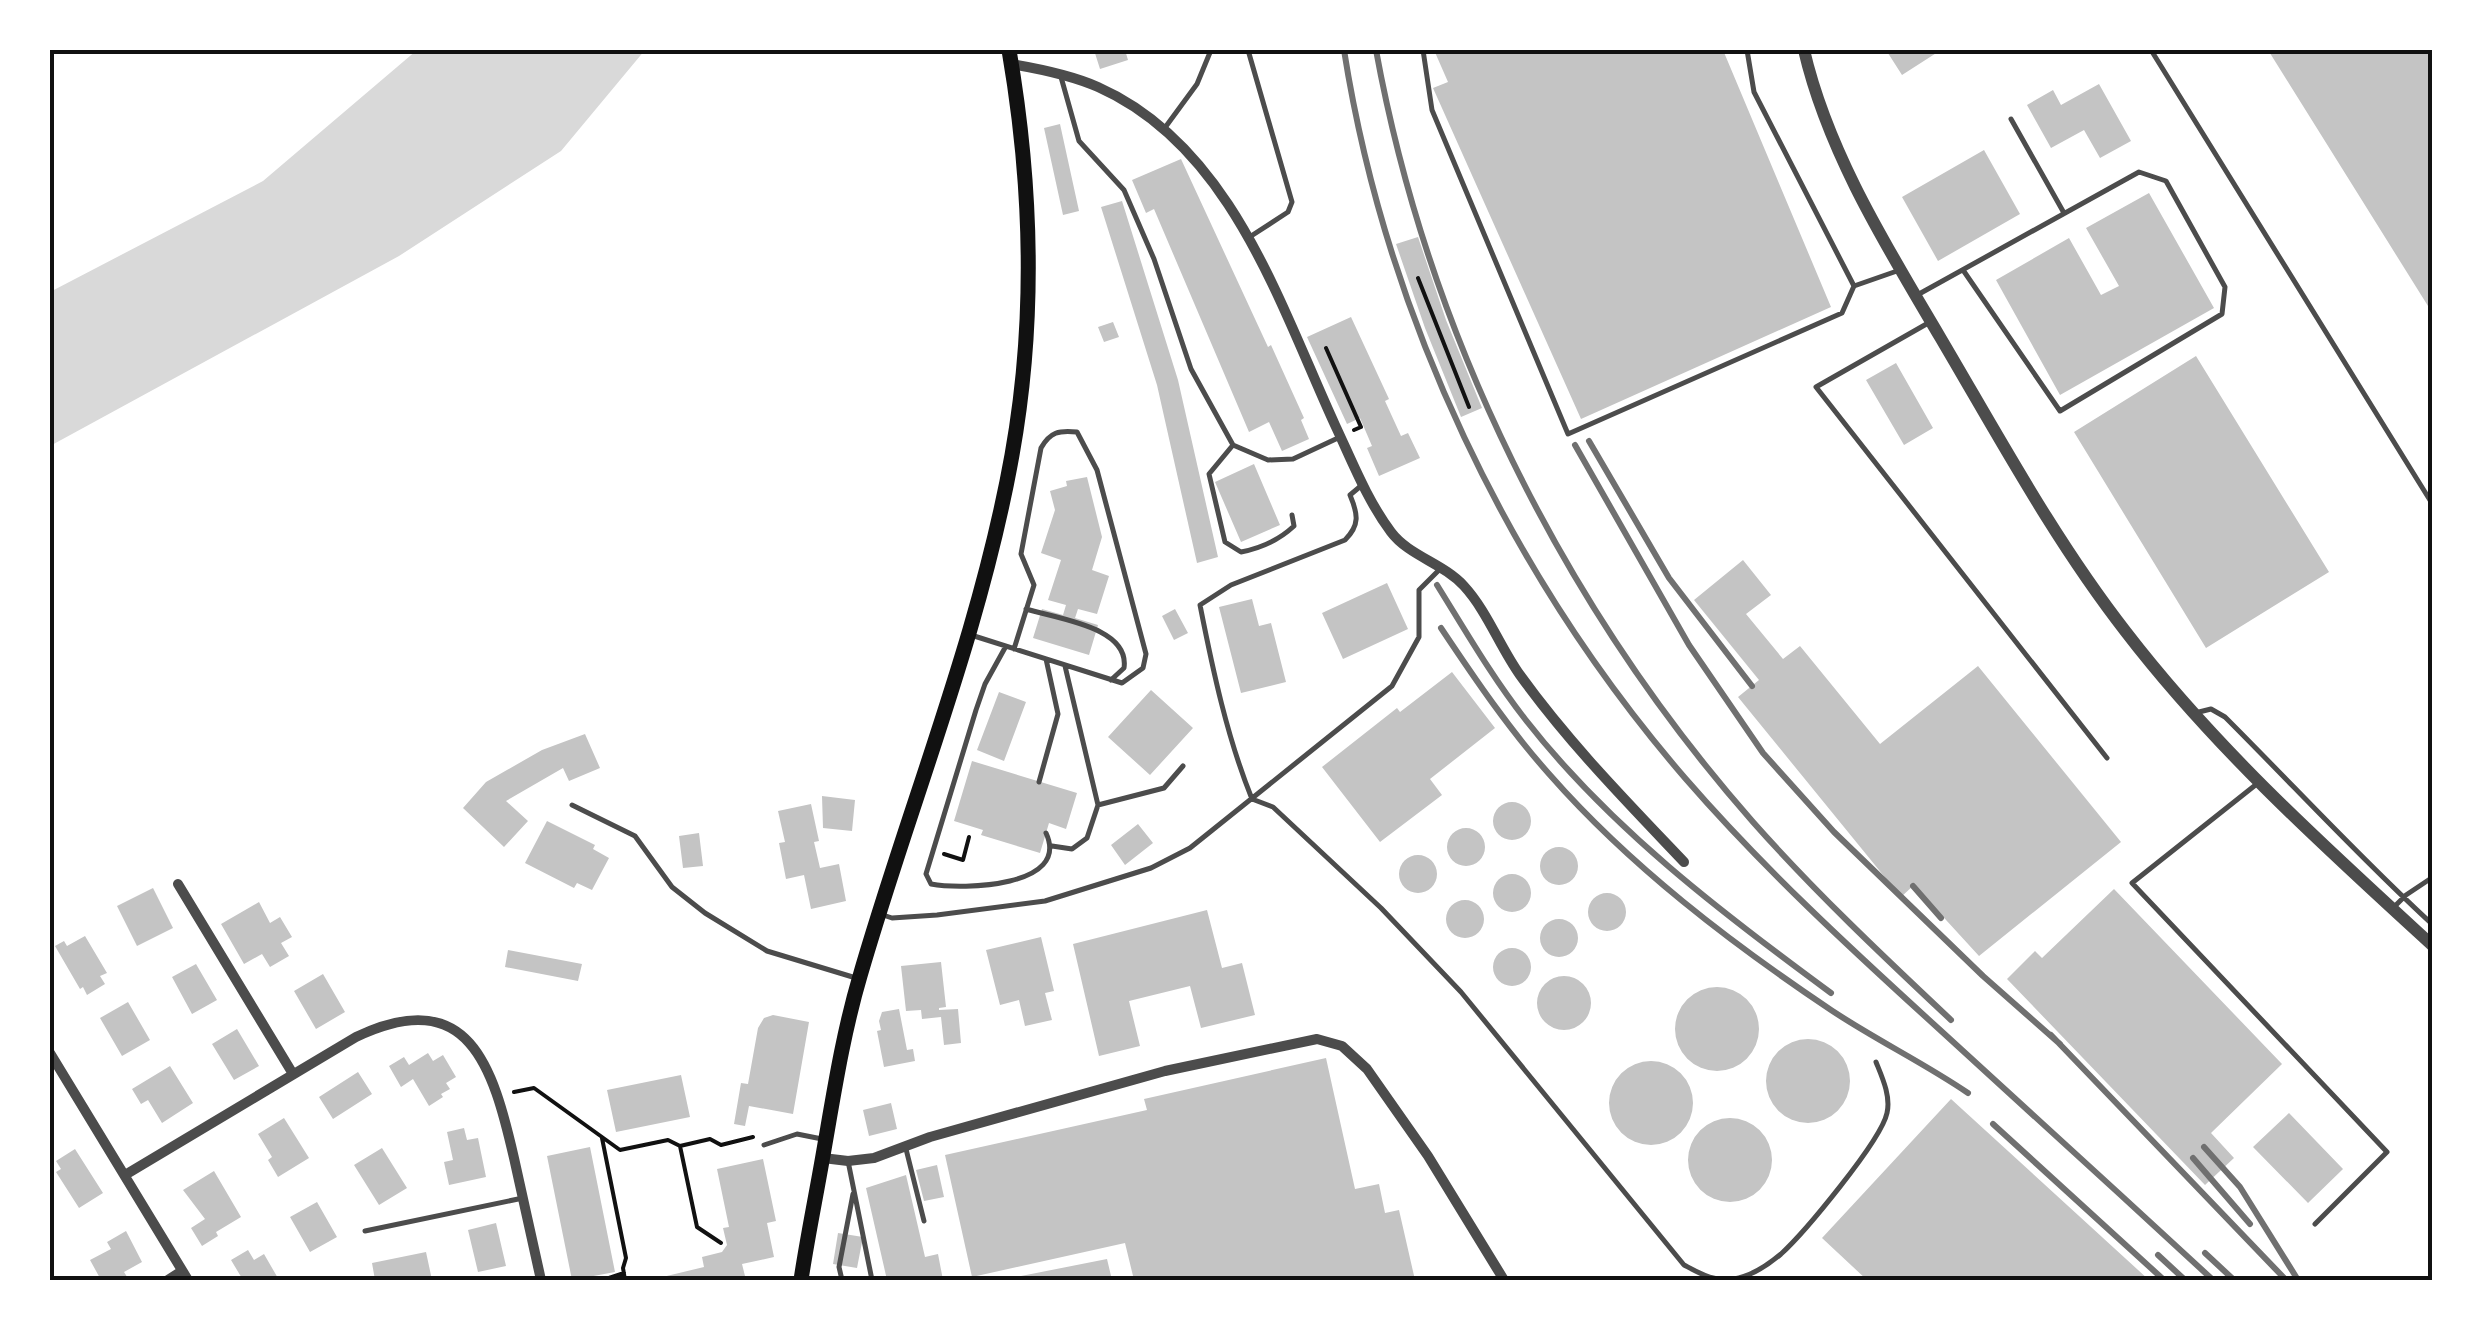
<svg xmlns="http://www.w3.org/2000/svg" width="2483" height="1330" font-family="'Noto Sans',sans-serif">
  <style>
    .water { fill: #d9d9d9 }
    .building { fill: #c4c4c4 }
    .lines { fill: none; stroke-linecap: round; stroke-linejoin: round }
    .path { stroke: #111; stroke-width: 4 }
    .service { stroke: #4c4c4c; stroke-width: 5 }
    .minor { stroke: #4c4c4c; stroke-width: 10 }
    .tertiary { stroke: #4c4c4c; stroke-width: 12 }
    .secondary { stroke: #111; stroke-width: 15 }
    .rail { stroke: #707070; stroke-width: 6 }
    .neatline { fill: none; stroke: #111; stroke-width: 4 }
  </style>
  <rect width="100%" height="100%" fill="#fff"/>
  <!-- water -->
  <path class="water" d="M417,50h228l-84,101 -162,105 -349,190v-154l213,-111z"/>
  <!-- building -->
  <path class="building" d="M1094,50h31l3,10 -28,9z
    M1434,50h289l108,257 -250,112 -148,-331 15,-6z
    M1886,50h55l-39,25z
    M2268,50h165v264z
    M2099,84l32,57 -31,17 -16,-28 -33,18 -24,-43 26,-15 8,15z
    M1060,124l19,87 -16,4 -19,-87z
    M1984,150l36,64 -82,47 -36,-64z
    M1181,159l87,188 3,-2 33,73 -3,2 8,19 -27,12 -13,-29 -20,10 -95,-223 -8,4 -14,-33z
    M2149,193l65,115 -154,87 -64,-115 73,-42 32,57 18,-9 -33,-58z
    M1122,201l56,179 40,177 -21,6 -40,-178 -56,-178z
    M1418,237l28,83 36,88 -21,9 -36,-89 -29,-84z
    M1351,317l38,82 -4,2 16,35 7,-3 12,25 -41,18 -12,-28 5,-2 -12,-28 -13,6 -40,-87z
    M1113,322l6,15 -15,5 -6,-15z
    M2196,356l133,216 -123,76 -132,-216z
    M1896,363l37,65 -29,17 -38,-65z
    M1254,464l26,61 -39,17 -26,-60z
    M1087,477l15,60 -10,33 17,6 -12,38 -19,-5 -3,9 23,7 -9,30 -56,-17 9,-29 21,6 3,-10 -18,-5 13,-40 -20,-7 14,-43 -5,-19 17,-5 -1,-5z
    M1743,560l28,35 -25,19 37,45 17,-13 80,98 98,-78 143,176 -142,114 -65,-71 -13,12 -163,-200 21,-17 -65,-80z
    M1387,583l21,46 -65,30 -21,-46z
    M1252,599l7,27 12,-3 15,59 -45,11 -22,-86z
    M1175,609l13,24 -14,7 -12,-24z
    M1452,672l43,56 -65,51 12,16 -62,47 -58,-75 75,-59 3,4z
    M1151,690l42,38 -43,47 -42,-38z
    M999,692l27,10 -22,59 -27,-11z
    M585,734l15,34 -31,13 -6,-13 -57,33 22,20 -24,26 -41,-39 23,-26 56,-32z
    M972,761l105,32 -11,36 -17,-6 -9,30 -59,-18 2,-5 -29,-9z
    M822,796l33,4 -3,31 -29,-3z
    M1493 821a19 19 0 1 1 38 0a19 19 0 1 1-38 0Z
    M811,804l8,37 -5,1 6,26 19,-4 7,37 -35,8 -7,-34 -18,4 -7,-36 6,-1 -7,-31z
    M547,821l48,24 -2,4 16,9 -17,32 -15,-7 -3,5 -49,-25z
    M1138,824l15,19 -28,22 -14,-20z
    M1447 847a19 19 0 1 1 38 0a19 19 0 1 1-38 0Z
    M699,833l4,33 -20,2 -4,-32z
    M1540 866a19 19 0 1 1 38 0a19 19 0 1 1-38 0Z
    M1399 874a19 19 0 1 1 38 0a19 19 0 1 1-38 0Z
    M1493 893a19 19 0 1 1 38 0a19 19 0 1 1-38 0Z
    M153,888l20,40 -36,18 -20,-40z
    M2114,889l168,175 -71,69 23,25 -29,27 -198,-206 28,-28 7,7z
    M1588 912a19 19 0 1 1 38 0a19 19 0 1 1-38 0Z
    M1446 919a19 19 0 1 1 38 0a19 19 0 1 1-38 0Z
    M259,902l11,21 10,-6 12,20 -11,6 8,13 -19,11 -8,-13 -18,10 -23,-40z
    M1207,910l15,58 20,-5 13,52 -54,13 -11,-42 -61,15 11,45 -41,10 -26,-112z
    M1540 938a19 19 0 1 1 38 0a19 19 0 1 1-38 0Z
    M85,936l22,37 -7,3 5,8 -18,11 -4,-8 -3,2 -25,-43 9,-5 3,5z
    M1041,937l13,54 -9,2 7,27 -27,6 -6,-26 -19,5 -14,-55z
    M1493 967a19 19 0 1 1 38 0a19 19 0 1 1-38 0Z
    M508,950l74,14 -4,17 -73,-14z
    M941,962l5,45 -7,1v2l19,-1 3,34 -17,2 -3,-28 -19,2 -1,-9 -15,1 -5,-45z
    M196,964l21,36 -25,14 -20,-37z
    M323,974l22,38 -29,17 -22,-38z
    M1537 1003a27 27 0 1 1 54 0a27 27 0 1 1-54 0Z
    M1675 1029a42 42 0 1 1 84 0a42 42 0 1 1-84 0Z
    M128,1002l22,38 -28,16 -22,-38z
    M899,1009l8,41 6,-1 2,12 -31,6 -7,-36 4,-1 -2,-9 3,-9z
    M773,1015l36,7 -16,92 -44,-8 -4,20 -11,-2 7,-41 7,1 10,-56 6,-10z
    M237,1029l22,37 -25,14 -22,-36z
    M1766 1081a42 42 0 1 1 84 0a42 42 0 1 1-84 0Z
    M428,1053l5,8 10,-6 13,22 -10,6 4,6 -9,5 2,3 -14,9 -16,-27 -12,8 -12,-21 15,-9 5,8z
    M1326,1058l29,131 24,-5 6,29 14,-3 16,70h-281l-9,-37 -153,34 -27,-122 202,-45 -3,-11z
    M1609 1103a42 42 0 1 1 84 0a42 42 0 1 1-84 0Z
    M170,1066l23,37 -31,20 -14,-23 -7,4 -9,-15z
    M358,1072l14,22 -39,25 -14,-22z
    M681,1075l9,42 -74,15 -9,-42z
    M1951,1099l198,181h-282l-45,-42z
    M891,1103l6,26 -28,7 -6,-26z
    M2289,1113l54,56 -35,34 -55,-56z
    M1688 1160a42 42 0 1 1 84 0a42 42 0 1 1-84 0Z
    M284,1118l25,40 -31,19 -10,-17 4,-3 -14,-23z
    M464,1128l3,12 11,-2 8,39 -37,8 -5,-23 9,-2 -6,-28z
    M590,1147l25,125 -43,8 -25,-124z
    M382,1148l25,40 -28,17 -25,-40z
    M75,1149l28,44 -24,15 -23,-36 5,-3 -5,-8z
    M763,1159l13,62 -9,2 7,34 -32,7 4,16h-96l54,-13 -2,-10 20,-5 5,-7 -4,-17 6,-1 -12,-58z
    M937,1165l7,32 -20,4 -8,-31z
    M214,1171l27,46 -25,15 2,4 -16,10 -11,-18 14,-9 -22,-29z
    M906,1175l19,82 13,-3 5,26h-56l-21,-92z
    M317,1202l20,35 -27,15 -20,-35z
    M496,1223l10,43 -28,6 -10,-42z
    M126,1231l16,31 -18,10 5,8h-28l-11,-20 21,-11 -4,-7z
    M838,1233l25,4 -6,31 -24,-4z
    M248,1250l6,10 10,-6 15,26h-36l-12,-20z
    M426,1252l6,28h-57l-3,-17z
    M1107,1259l5,21h-101v-2z"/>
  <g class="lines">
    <!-- path -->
    <path class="path" d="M339,51l2,-1
      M1418,278l51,129
      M1326,348l35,79 -7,3
      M944,854l19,6 6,-23
      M514,1092l20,-4 86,62 48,-10 12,6 30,-7 11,6 32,-8
      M602,1138l24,120 -3,10 2,12
      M680,1146l17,81 24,16
      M603,1280l21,-7"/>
    <!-- service -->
    <path class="service" d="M1248,50l44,152 -4,10 -40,26
      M1423,50l9,60 136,324 274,-121 12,-27
      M1747,50l7,42 100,194 43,-15
      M2151,50l282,455
      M1061,77l18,64 45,49 30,69 37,110 42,76 35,15 25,-1 45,-21
      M2011,119l53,94
      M1164,129l33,-45 14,-34
      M1919,294l220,-122 27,9 59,106 -3,27 -162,97 -97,-141
      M1930,322l-114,65 291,371
      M1233,445l-24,29 16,68 16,10c21,-4 38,-12 53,-26l-2,-11
      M1026,609c32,10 104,18 98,59l-13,12
      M971,635l151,48 21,-15 3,-14 -49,-184 -20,-38c-18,-2 -27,0 -36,16l-20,106 13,31 -20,64
      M1006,646l-21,38 -9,26 -50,164 5,10c32,6 140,3 115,-51
      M2195,713l16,-4 14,8c70,70 136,142 208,208
      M1039,782l19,-68 -12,-55
      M2258,783l-126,100 255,269 -72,72
      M1252,799l21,8 108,101 80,84 223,273c17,9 30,17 50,14 18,-3 34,-14 47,-25 23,-21 100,-113 106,-141 4,-17 -5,-36 -11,-51
      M1252,799c-25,-62 -39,-128 -52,-194l31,-20 114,-45c15,-15 13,-26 5,-45l12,-10
      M572,805l63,31 37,51 33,26 62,38 89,27
      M1098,805l66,-17 19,-22
      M1052,846l20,3 15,-11 11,-33 -33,-139
      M2394,907l12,-12 27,-18
      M883,915l9,3 45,-3 108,-14 106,-33 39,-20 202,-162 27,-49v-47l20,-20
      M764,1145l33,-11 25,5
      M906,1149l18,72
      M848,1161l24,119
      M365,1231l158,-33
      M842,1280l-3,-13 14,-73"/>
    <!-- minor -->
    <path class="minor" d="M1011,64c30,5 60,11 87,23 133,59 181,216 237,338 17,36 32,75 56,107 18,24 52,31 73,54 23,25 36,61 56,89 49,68 107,127 164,187
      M178,884l115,190
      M50,1053l138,227
      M823,1158l25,3 26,-3 56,-21 235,-66 152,-32 25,7 25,23 61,87 76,124
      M125,1175l231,-138c113,-54 137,30 158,121 9,41 18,81 27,122
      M168,1280l14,-9"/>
    <!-- tertiary -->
    <path class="tertiary" d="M1804,50c24,103 83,197 136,287 59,100 115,204 186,295 90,117 199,215 307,314"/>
    <!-- secondary -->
    <path class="secondary" d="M801,1280c6,-40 14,-79 21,-119 11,-62 20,-124 38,-185 50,-173 120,-342 152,-521 24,-134 20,-271 -3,-405"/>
    <!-- rail -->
    <path class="rail" d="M1344,50c42,266 165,524 341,728 78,90 166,171 254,251 91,83 183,167 274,251
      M1376,50c52,284 187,556 377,772 62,70 130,134 198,198
      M1589,441l80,137 83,108
      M1575,445l114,200 74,108 71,79 149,144 77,68
      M1437,585c28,45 55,92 88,134 84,108 197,194 306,274
      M1441,628c34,51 68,101 109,147 80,91 181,168 281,235 45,30 93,53 137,83
      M1913,886l28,32
      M2051,1035l235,245
      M1993,1124l171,156
      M2204,1147l36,40 58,93
      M2193,1158l57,66
      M2205,1253l29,27
      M2158,1255l27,25"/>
  </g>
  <!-- border -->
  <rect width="2483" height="1330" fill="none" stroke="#ffffff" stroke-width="105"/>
  <rect x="52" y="52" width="2378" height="1226" class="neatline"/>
</svg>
